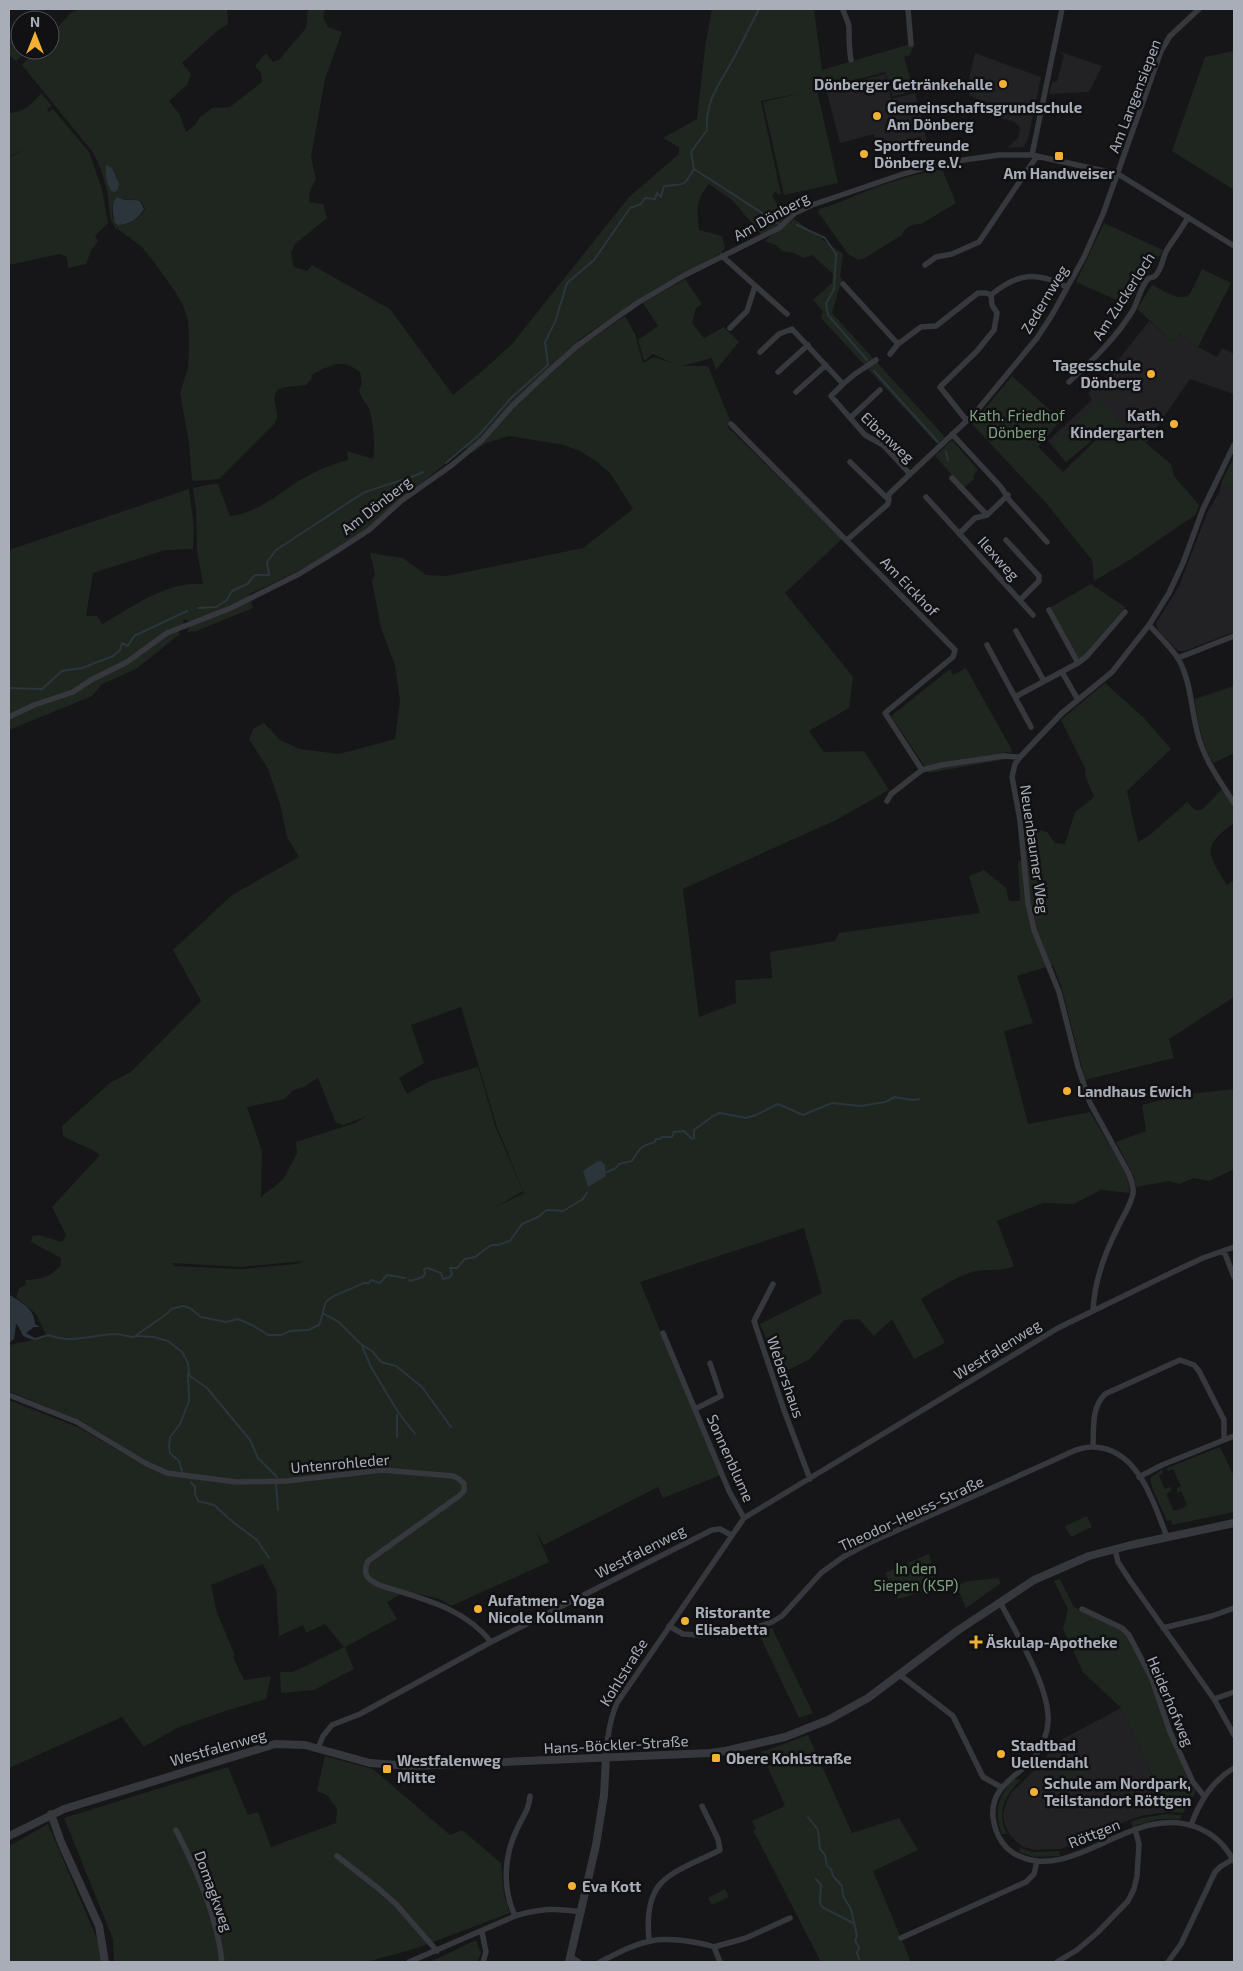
<svg xmlns="http://www.w3.org/2000/svg" width="1243" height="1971" font-family="'Exo 2',sans-serif">
  <style>
    .built { fill: #222225 }
    .green { fill: #1e261f; fill-rule: evenodd }
    .water { fill: #2c353c }
    .lines { fill: none; stroke-linecap: round; stroke-linejoin: round }
    .stream { stroke: #2c353c; stroke-width: 2 }
    .minor { stroke: #37383d; stroke-width: 5.5 }
    .tertiary { stroke: #37383d; stroke-width: 8 }
    .poi-dot { fill: #f2b134; stroke: #111113; stroke-width: 2 }
    .labels { text-anchor: middle; dominant-baseline: central; stroke-width: 5; stroke-linejoin: round; paint-order: stroke }
    .poi-label { font-size: 15px; font-weight: bold; fill: #a8adb8; stroke: #111113; text-anchor: start }
    .street-label { font-size: 15px; fill: #a8adb8; stroke: #111113 }
    .park-label { font-size: 15px; fill: #7fa381; stroke: #111113 }
  </style>
  <rect width="100%" height="100%" fill="#161618"/>
  <!-- built -->
  <path class="built" d="M1058,51l44,15 -13,26 -40,2 3,-11 5,-2 7,-26z
    M975,53l66,24 -13,63 -5,7 -16,1 11,-10 2,-8 -1,-4 -6,-5 -10,-2 -18,-16 -16,-8 -1,-12z
    M885,74l6,25 24,-6 12,48 -48,12 -5,-19 -34,9 -14,-54z
    M1149,321l24,21 7,-8 18,13 19,10 5,-9 12,6v40l-44,-15 -44,64 -29,-24 -51,43 -18,-21 44,-41 -4,-7 13,-11z
    M1234,483v149l-49,19h-7l-20,-21 -2,-7 23,-37 28,-73 13,-22z
    M1121,1708l48,104 -24,3 -11,3 -73,31 -26,1 -12,-3 -6,-5 -7,-7 -5,-9 -2,-11 3,-12 6,-11 29,-28 14,-21z"/>
  <!-- green -->
  <path class="green" d="M80,9h147l1,15 -11,7 -35,32 9,11 -4,11 -18,16 11,14 6,17 9,-7 4,-7 13,-10 18,-1 32,-25 -1,-9 -6,-7 11,-13 7,9 6,-2 27,-32 2,-19h17l-2,8 5,10 14,5 -17,47 -14,78 5,22 -6,12 -1,11 14,2 4,14 -32,26 -4,9 3,14 13,4 5,-6 78,44 63,86 34,-28 25,-23 117,-147 50,-43v-7l-16,-9 34,-19 8,-72 7,-38h102l8,61 85,-25h7l-4,10 -6,2 10,34 -21,5 -8,-24 -68,18 21,93 -54,12 -21,-93 38,-9 -40,8 20,93h-4l-1,-3 -4,5 7,11 7,8c-5,11 -15,14 -25,19l-28,-33 -24,-17c-14,17 -12,24 -10,46l23,6 3,12 -4,5 -83,47 -61,41 15,-2 33,-23 10,18 8,29 11,-6 20,7 -21,-10 -9,7 -6,-21 20,-14 -15,-23 42,-24 17,25 -6,4 -4,15 12,15 20,-11 15,15 -23,28 -4,-12 -30,8h26l22,54 -2,7 114,112 -57,54 68,84 -4,31 -40,23 15,21 40,-1 25,39 -53,30 -153,69 16,128 37,-14 -1,-23 37,-2 -2,-26 65,-11 4,-8 141,-20 -11,-37 15,-6 22,18 3,13h11l-2,-40 8,-2 -1,-21 11,-9 11,3 8,11 10,1 10,-32 19,-15 -9,-22 1,-5 -25,-50 44,-37 39,35 27,31 -44,42 11,51 12,-7 37,-33 8,8h7l21,-22 11,17v18c-33,24 -27,30 -7,62l7,-5v117l-65,42 5,19 -89,22 -23,-91 -9,-24 -36,11 16,47 -29,8 24,93 62,-12 37,63 3,18 -29,-3 -27,14 -31,-1 -46,18 17,45c-17,7 -27,1 -45,7 -17,6 -33,17 -48,26l24,44 -31,16 -22,-40 -18,17 -15,-17 -15,1 -34,39 -29,15 -21,-50 62,-31 -18,-65 -164,54 81,193 -58,23 -5,-11 -114,58 -8,-14 13,31 -98,44 -11,-7 -34,-8 -19,11 10,17 -52,28 9,22 -40,21 -33,3 -1,-21h13l51,-25 -19,-23 -19,9 -3,-8 -24,11 -3,-46 -13,-26 -52,21 6,28 18,42 -2,2 11,23 27,-4 -5,23 -41,12 -48,17 -33,19 -22,-30 -113,51v-368l71,28 65,38 1,-5 -65,-40 -72,-30v-46l38,-8 -11,-23 -20,-17 3,-9 7,-4 -1,-4c17,-1 24,-2 36,-15v-7l-30,-16 1,-6 7,-1 23,7 4,-7 -14,-28 48,-52c-12,-9 -24,-11 -37,-19l-1,-10 49,-44 20,-10 70,-71 -28,-51 59,-55 67,-38 -12,-20 -7,-33 -12,-35 -19,-30 5,-11 10,-5 16,17 20,9 39,5 56,-15 5,-38 -5,-36 -14,-37 -9,-47 3,-7 -5,-21 33,5 23,17 21,1 136,-28 50,-39 -23,-36 -14,-12 -16,-10 -16,-6 -55,-9 -23,7 -14,10 -8,-6c-19,18 -39,33 -60,49 -13,11 -24,23 -38,33 -36,27 -76,47 -117,65l4,14 -57,23 -9,1 5,-10 -9,-3 1,5 -7,3 3,7 -44,35 -34,15 -10,12 -83,34v-180l180,-61 5,39 -1,21 -28,1 -72,23 -7,43h11l5,8c31,-17 64,-43 101,-40l-6,-34 -1,-39 -3,-23 14,-3 11,-1 12,32c28,-3 49,-23 72,-37 14,-8 30,-15 46,-19l-1,-9 26,8c3,-10 0,-46 -6,-54 -3,-5 -6,-8 -8,-14l3,-8 -2,-11c-20,-15 -28,-7 -49,3l1,3 -6,7c-7,1 -16,1 -24,3 -16,5 0,23 -7,35l-56,56 -24,2 -3,-1 -3,-37 -9,-50 8,-25 1,-28 -1,-20 -5,-15 -9,-15 -20,-28 -13,-16 -22,-16 -1,-3 -1,3c-9,-10 -7,-21 -9,-34 -3,-15 -8,-32 -16,-45l1,-1h-2l-69,-85 14,-15h14v-15l21,-22zM117,197c11,5 14,1 24,4l4,8c-7,11 -14,15 -27,16 -8,-6 -8,-21 -1,-28zM461,1007l36,120 27,66 -28,14 27,-16 -27,-63 -18,-61 -48,14 -23,13 -8,-16 25,-15 -13,-38zM318,1078l18,45 8,2 23,-9 -12,7 -59,19 1,11 -13,25 -11,10 -9,6 -3,4 1,-47 -15,-44 38,-8 8,-9 11,-3zM304,1261l-8,3 -55,5 -68,-3v-3l68,4z
    M20,37v13h9l-13,11 -7,-6v-13z
    M1234,51v139l-62,-39 33,-94z
    M41,93l11,13 -5,3 2,3 4,-3 36,43 13,37 6,34 -13,13 3,5 -7,10 -5,13 -18,4 -1,-11 -8,-3 -50,11v-107l22,-13 -22,12v-44c15,-1 23,-9 32,-20z
    M942,169l14,34 -35,21c-7,-1 -16,3 -19,11l-39,24 -5,1 -10,-6 -30,-42 1,-3c20,-5 38,-15 58,-22 21,-8 43,-14 65,-18z
    M794,219l49,35 -3,23 2,2 -10,34 113,124 -8,7 -116,-126 2,-7 -10,-11 19,-17 1,-9 -21,-19 -8,3 -10,-5 -12,-2 -6,-6 -12,-4z
    M1104,223l59,27 -35,55 -52,-23z
    M1202,269l29,14 -33,64 -18,-13 -7,8 -36,-33 15,-24c11,5 28,18 38,9z
    M1012,376l49,44 -23,27 25,25 47,-46 -44,36 -12,-14 49,-44 14,15 54,45 3,12 25,29 -4,10 -64,44 -37,22 -2,-21 -46,-57 -74,-79z
    M1110,391l3,3 -58,52 -3,-4z
    M952,440l26,30 -5,6 1,3 -10,9 -29,-32z
    M1233,459l1,1v23l-14,8 2,-10z
    M1091,584l34,23 -40,48 -7,4 -29,-51z
    M966,668l46,82 -1,3 -6,-1 2,7 -78,14 -38,-57 59,-47 3,6z
    M1234,686v67l-21,10c-11,-20 -16,-41 -18,-64z
    M1234,1089v80l-25,12 -15,-3 -15,6 -10,-3 -33,6 -3,-12 -17,-33 30,-11 -4,-26 39,-10z
    M1220,1447l14,29v36l-62,13 -1,-5 -4,1c-4,-12 -18,-34 -16,-44l11,-7 1,3 -4,3 6,13 5,-2 1,2 -1,3 -4,2 8,17 9,-3 4,-3 -6,-14 -4,2v-5l4,-2 -8,-17 -5,2 -1,-3z
    M1087,1516l5,11 -21,10 -6,-11z
    M929,1554l9,33 -40,12 -13,-26z
    M998,1578l3,5 -35,25 -10,-23 13,-4z
    M1060,1579l14,28 51,25 23,43 19,55 29,62 -13,21 -14,-1 -48,-104 -38,-36 -20,-43 5,-20 -14,-28z
    M772,1628l41,85 -14,5 -41,-86z
    M808,1735l44,98 47,-15 19,32 -45,21 38,91h-90l-68,-132 3,-1 -4,-8 33,-15 -24,-54z
    M325,1756l48,13 77,66 12,-5 39,33 3,32 6,18 -93,35 -50,14h-253l-1,-23 -49,-121 164,-51 20,48 10,-3 13,35 65,-24 1,-14 -10,-14 -10,-4z
    M1074,1761l10,11 -19,19 -10,-11z
    M1014,1779l7,1c-16,14 -25,33 -14,54h-5c-9,-21 -4,-39 12,-55z
    M1165,1814l16,1v4h-22l-26,7 -2,-4 11,-4z
    M48,1824l53,124 1,14h-93v-116z
    M1020,1848l13,4 26,-1 1,5 -26,1 -15,-5z
    M725,1889l4,8 -17,8 -4,-7z
    M476,1940l5,13 -4,9h-47z"/>
  <!-- water -->
  <path class="water" d="M106,165l6,3 7,16 -1,5 -3,3 -4,-1c-5,-9 -6,-16 -5,-26z
    M117,197c12,6 14,1 23,4l4,8c-6,10 -13,15 -26,16l-3,-2c-2,-9 -5,-19 2,-26z
    M598,1161h3l4,4 1,11 -18,11 -5,-16z
    M10,1295c12,8 24,13 25,29l5,3h-6l-8,6 9,5 -1,2c-17,-4 -9,-7 -18,-16l-2,15 -5,4z"/>
  <g class="lines">
    <!-- stream -->
    <path class="stream" d="M694,169l85,55
      M797,225l28,13 11,16 -2,35 -8,15 2,11 39,45
      M874,371l64,71
      M946,452l2,8
      M446,463l33,-28 32,-37 37,-33 -3,-23 10,-20 12,-39 27,-23 36,-52 11,-4 4,-6 10,1 2,-6 4,4 3,-11c21,-3 18,3 30,-17l-3,-17 16,-22c-2,-32 15,-49 29,-76 8,-15 15,-30 23,-45
      M198,608l18,-1 10,-6 6,-10 15,-7 8,-9h14l-2,-13 9,-12 87,-57c20,-8 41,-12 60,-21
      M9,688l33,1 20,-18 20,-3 31,-12 7,-6 2,-7 6,3 6,-10 53,-25
      M607,1172l9,-4 3,-4 13,-3c9,-14 7,-14 23,-19l1,-3h4l2,-2h10l2,-5 10,-1 8,8 2,-1v-8l19,-14 7,-3 26,5 10,-3 22,-11 25,11 29,-12 29,3 24,-4 10,-5 17,3 7,-1
      M409,1280l1,1 13,-4 2,-4 -1,-4 4,-1 13,5 2,6 7,-2 2,-3 -2,-6h7l8,-9 10,-2 16,-12h7l12,-4 12,-17 16,-7 9,-7 16,1 20,-12 4,-6
      M324,1314l15,8 23,23 10,6 9,11 15,4 26,21 29,40
      M136,1336l18,1 14,4 14,11 6,11 1,11 2,3 15,10 16,19 28,34 8,18 19,19
      M35,1339l14,-4c21,9 43,0 66,-1 7,0 12,3 19,3l34,-24 3,-4 12,-3 7,2 11,9 25,5 12,-3 16,7 14,9h13l9,-4 18,-1 11,-5c3,-6 5,-20 7,-23 6,-8 28,-13 37,-19h6l2,-3 9,3 7,-8 18,3
      M362,1346l9,21 27,45 17,22
      M397,1437v-22
      M182,1471l-3,-10 -9,-8 -1,-8 1,-8 10,-13 9,-23 -1,-27
      M191,1482l1,2 3,2v8l3,7 16,4 20,18 23,17 12,18
      M276,1484l2,26
      M808,1817l10,13 2,19 5,6 2,11 4,3 2,7 9,10 1,10 8,13 6,27 -2,5 4,6 -2,6 2,6
      M816,1879l5,6 -1,17 2,5 31,16"/>
    <!-- minor -->
    <path class="minor" d="M843,9c1,6 6,13 6,19 0,11 0,21 2,32
      M908,9l3,35
      M1032,155l30,-146
      M722,256l65,58
      M925,265l11,-8 16,-3 27,-12 58,-86
      M843,284l55,60
      M991,295c26,-22 46,-24 76,-8
      M730,328l17,-17 8,-25
      M760,352l19,-18 13,-5 51,55 -12,12 34,39 18,10 27,29
      M890,354l8,-10 23,-17 15,-1 42,-33h8l5,2
      M778,372l30,-27
      M1069,382c24,-22 47,-44 64,-72 5,-9 7,-22 15,-31 4,-3 3,0 7,-3 8,-8 7,-19 13,-28 7,-11 14,-19 20,-31
      M843,384l12,-10 21,-14
      M796,392l30,-27
      M850,418l30,-28
      M967,421l-27,-34 37,-36 17,-21 3,-17 -5,-8 -1,-10
      M731,424l224,226 -2,7 -68,56 37,57
      M952,434l49,53 9,14 37,41
      M850,462l39,38
      M952,478l35,37
      M926,497l107,118
      M960,533l15,-15 12,-3 21,-20
      M847,540l41,-36 1,-10 86,-81 62,-75 15,-23 32,-58 19,-43 58,-163 9,-15 29,-27
      M1006,540l33,36v5l-19,19
      M1149,625c10,11 23,23 30,35 12,23 12,47 18,71 6,27 22,49 37,72
      M1016,631l28,50
      M987,645l44,82
      M1178,658l56,-22
      M1078,663l9,-7 38,-44
      M1062,672l16,28
      M1015,697l63,-34 -29,-53
      M9,717l25,-12 39,-13 18,-12 36,-18 40,-29 64,-25 68,-34 36,-22 34,-22 32,-29 51,-36 30,-25 30,-34 36,-34 29,-26 43,-31 19,-13 46,-27 94,-47 16,-15 17,-8 94,-32 36,-10 57,-8h33l86,19 116,72
      M887,801l4,-7 31,-24 20,-5 61,-9 17,1
      M1224,1251l10,26
      M773,1284l-19,37 31,92 25,66
      M1093,1311c1,-28 12,-58 24,-82 5,-12 14,-23 16,-36 1,-6 -2,-12 -4,-19l-39,-71 -12,-36 -19,-75 -25,-62 -6,-27 -8,-83 -8,-43 3,-13 5,-7 42,-44 50,-41 37,-47 20,-32 14,-30 20,-54 31,-64
      M663,1333l66,158 15,27
      M9,1395l68,27 68,41 22,10 69,9 51,-1 95,-11 71,6 6,3 5,5v7l-5,5 -91,65c-6,13 -1,18 11,24 40,13 85,22 112,57
      M695,1409l26,-13 -11,-33
      M1093,1447c1,-19 -2,-39 12,-53l75,-34 14,5 5,6 25,49v20
      M1139,1477l23,-12 72,-29
      M1115,1549l3,13 13,20 83,117 20,36
      M1000,1602c16,31 51,87 48,121 -1,11 -6,23 -12,32 -16,21 -46,30 -43,62 1,8 4,18 9,25 4,6 10,11 17,14 56,26 114,-53 177,-29 18,7 28,17 38,34
      M1082,1609l40,19 7,7 23,44 18,53 23,50 11,14
      M669,1626l14,8 15,1 62,-9 12,-4 10,-6 39,-43 22,-16 26,-14 185,-83c12,-5 26,-14 40,-13 45,2 60,57 73,90
      M1163,1628l49,-12 22,-8
      M900,1675l53,41 30,61 18,10
      M1214,1699l20,-7
      M318,1748l5,-12 9,-11 28,-11 131,-72 221,-112 8,-1 11,6
      M606,1758c1,-19 3,-37 11,-55l127,-185 314,-190 115,-56 30,-14 31,-11
      M1191,1825c9,-24 21,-44 43,-57
      M176,1830c21,41 41,86 46,132
      M337,1856l42,33 17,15 41,47
      M515,1916c-13,-28 -11,-60 2,-87 6,-13 12,-19 13,-33
      M482,1932l4,20 -3,10
      M901,1938l125,-56 8,-8 3,-13
      M649,1940c-6,-64 22,-65 71,-90l-2,-11 -16,-33
      M714,1947l32,-9 44,-20
      M571,1957l8,5
      M409,1962l106,-46c26,-8 41,-8 67,-4
      M600,1962c45,-23 57,-28 108,-17l6,2 6,15
      M1057,1962l20,-12 20,-17 31,-32 6,-12 3,-13 2,-32 -4,-15
      M1168,1962l13,-18 34,-72 5,-5 13,-8"/>
    <!-- tertiary -->
    <path class="tertiary" d="M51,1814l10,28 38,84 6,36
      M9,1836l55,-27 211,-65 30,1 65,18 41,3 299,-13 15,-2 60,-14 43,-17 40,-22 89,-67 77,-51 55,-24 42,-11 103,-22
      M569,1962l27,-117 8,-50 2,-37"/>
  </g>
  <!-- markers -->
  <g class="poi-dot">
    <circle cx="1003" cy="84" r="5"/>
    <circle cx="877" cy="116" r="5"/>
    <circle cx="864" cy="154" r="5"/>
    <rect x="1054" y="151" width="10" height="10" rx="2.5"/>
    <circle cx="1151" cy="374" r="5"/>
    <circle cx="1174" cy="424" r="5"/>
    <circle cx="1067" cy="1091" r="5"/>
    <circle cx="478" cy="1609" r="5"/>
    <circle cx="685" cy="1621" r="5"/>
    <path d="M973.5 1634.5h5v5h5v5h-5v5h-5v-5h-5v-5h5z"/>
    <circle cx="1001" cy="1754" r="5"/>
    <rect x="711" y="1753" width="10" height="10" rx="2.5"/>
    <rect x="382" y="1764" width="10" height="10" rx="2.5"/>
    <circle cx="1034" cy="1792" r="5"/>
    <circle cx="572" cy="1886" r="5"/>
  </g>
  <g class="labels">
    <!-- poi labels -->
    <g class="poi-label">
      <text x="993" y="84" text-anchor="end">Dönberger Getränkehalle</text>
      <text x="887" y="107">Gemeinschaftsgrundschule<tspan x="887" dy="17">Am Dönberg</tspan></text>
      <text x="874" y="145">Sportfreunde<tspan x="874" dy="17">Dönberg e.V.</tspan></text>
      <text x="1059" y="173" text-anchor="middle">Am Handweiser</text>
      <text x="1141" y="365" text-anchor="end">Tagesschule<tspan x="1141" dy="17">Dönberg</tspan></text>
      <text x="1164" y="415" text-anchor="end">Kath.<tspan x="1164" dy="17">Kindergarten</tspan></text>
      <text x="1077" y="1091">Landhaus Ewich</text>
      <text x="488" y="1600">Aufatmen - Yoga<tspan x="488" dy="17">Nicole Kollmann</tspan></text>
      <text x="695" y="1612">Ristorante<tspan x="695" dy="17">Elisabetta</tspan></text>
      <text x="986" y="1642">Äskulap-Apotheke</text>
      <text x="1011" y="1745">Stadtbad<tspan x="1011" dy="17">Uellendahl</tspan></text>
      <text x="726" y="1758">Obere Kohlstraße</text>
      <text x="397" y="1760">Westfalenweg<tspan x="397" dy="17">Mitte</tspan></text>
      <text x="1044" y="1783">Schule am Nordpark,<tspan x="1044" dy="17">Teilstandort Röttgen</tspan></text>
      <text x="582" y="1886">Eva Kott</text>
    </g>
    <!-- street labels -->
    <g class="street-label">
      <text transform="translate(1134 96) rotate(-69)">Am Langensiepen</text>
      <text transform="translate(771 216) rotate(-29)">Am Dönberg</text>
      <text transform="translate(1123 296) rotate(-57)">Am Zuckerloch</text>
      <text transform="translate(1044 299) rotate(-59)">Zedernweg</text>
      <text transform="translate(888 437) rotate(43)">Eibenweg</text>
      <text transform="translate(376 505) rotate(-38)">Am Dönberg</text>
      <text transform="translate(999 558) rotate(48)">Ilexweg</text>
      <text transform="translate(910 586) rotate(46)">Am Eickhof</text>
      <text transform="translate(1035 849) rotate(82)">Neuenbaumer Weg</text>
      <text transform="translate(997 1349) rotate(-32)">Westfalenweg</text>
      <text transform="translate(786 1377) rotate(71)">Webershaus</text>
      <text transform="translate(731 1458) rotate(66)">Sonnenblume</text>
      <text transform="translate(340 1463) rotate(-5)">Untenrohleder</text>
      <text transform="translate(911 1513) rotate(-25)">Theodor-Heuss-Straße</text>
      <text transform="translate(640 1551) rotate(-27)">Westfalenweg</text>
      <text transform="translate(623 1672) rotate(-58)">Kohlstraße</text>
      <text transform="translate(1171 1701) rotate(67)">Heiderhofweg</text>
      <text transform="translate(616 1744) rotate(-3)">Hans-Böckler-Straße</text>
      <text transform="translate(218 1747) rotate(-16)">Westfalenweg</text>
      <text transform="translate(1094 1833) rotate(-22)">Röttgen</text>
      <text transform="translate(214 1891) rotate(70)">Domagkweg</text>
    </g>
    <!-- park labels -->
    <g class="park-label">
      <text x="1017" y="415">Kath. Friedhof<tspan x="1017" dy="17">Dönberg</tspan></text>
      <text x="916" y="1568">In den<tspan x="916" dy="17">Siepen (KSP)</tspan></text>
    </g>
  </g>
  <!-- border -->
  <rect width="1243" height="1971" fill="none" stroke="#a8adb8" stroke-width="20"/>
  <!-- north arrow -->
  <g transform="translate(35 35)"><circle r="24" fill="#111113" stroke="#4d4f55"/>
  <path d="M0-4L9 19L0 12L-9 19Z" fill="#f2b134"/>
  <text y="-8" font-size="14" font-weight="bold" text-anchor="middle" fill="#a8adb8">N</text>
  </g>
</svg>
